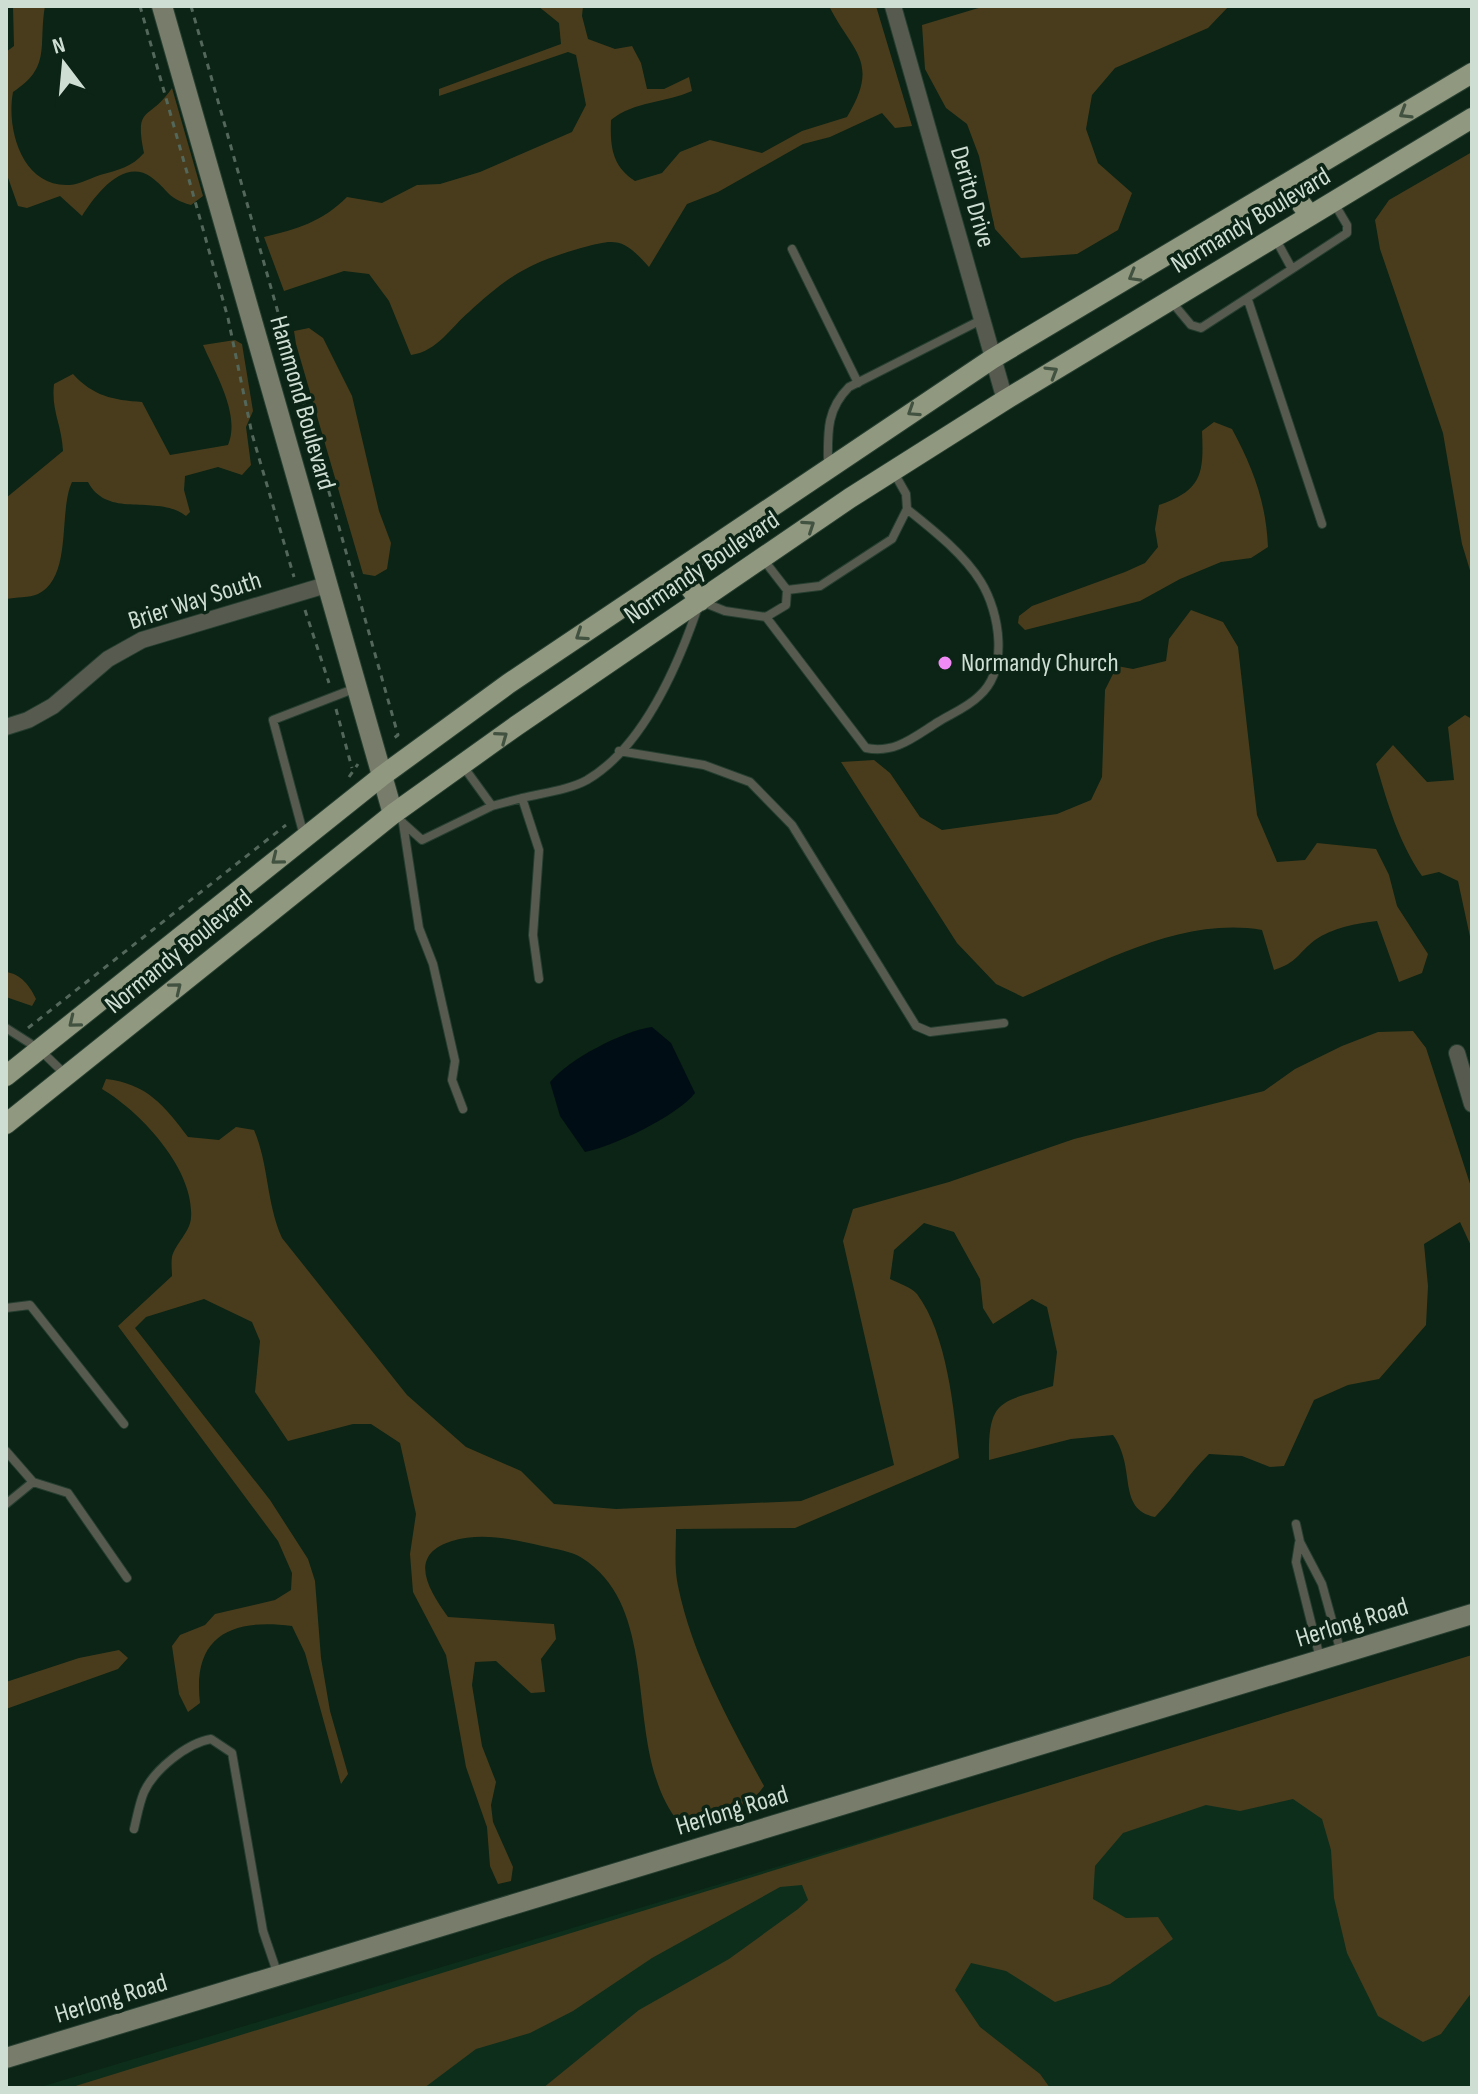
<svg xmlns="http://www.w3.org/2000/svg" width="1478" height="2094" font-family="'Sofia Sans Condensed',sans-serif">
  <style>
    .built { fill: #0d2e1b }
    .green { fill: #493c1c }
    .water { fill: #000d14 }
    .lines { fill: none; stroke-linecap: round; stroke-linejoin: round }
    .lane-casing { stroke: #263e30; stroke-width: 10 }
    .street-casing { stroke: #263e30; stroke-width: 18 }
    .secondary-casing { stroke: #263e30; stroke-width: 22 }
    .primary-casing { stroke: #263e30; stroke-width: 22 }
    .path { stroke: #53685a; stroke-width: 3; stroke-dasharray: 6 6; stroke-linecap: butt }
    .lane { stroke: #575b4f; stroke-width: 8 }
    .street { stroke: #575b4f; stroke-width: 16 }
    .secondary { stroke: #787d6b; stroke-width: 20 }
    .primary { stroke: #919880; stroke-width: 20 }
    .oneway { stroke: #415240 }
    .poi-dot { fill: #f08bf5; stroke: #0b2415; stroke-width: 3 }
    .labels { text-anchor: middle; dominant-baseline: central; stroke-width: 7; stroke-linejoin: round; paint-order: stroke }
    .street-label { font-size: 26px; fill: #cfded3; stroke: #0b2415 }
    .poi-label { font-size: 26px; fill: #cfded3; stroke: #0b2415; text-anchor: start }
  </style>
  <rect width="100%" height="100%" fill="#0b2415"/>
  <!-- built -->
  <path class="built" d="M1472,1659v429h-1435z"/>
  <!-- green -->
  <path class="green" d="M13,6h32c-7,40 7,61 -32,86 -7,37 9,96 57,93 10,-1 21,-7 30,-10 18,-5 32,-8 44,-22 -10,-49 5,-31 28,-65l31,108 -12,9c-25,-7 -22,-15 -40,-28 -28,-20 -57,20 -69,39l-22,-20 -33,12 -9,-2 -12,-34v-120l8,-6z
    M538,6h45l-1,10 6,23 27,10 17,-3 9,17 6,26h17l25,-12 3,14c-27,12 -58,10 -81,29 -1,27 1,46 24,61l27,-8 18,-21 30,-12 52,13 40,-22 45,-14c34,-56 5,-65 -18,-111h47l36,120 -17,2 -13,-15 -52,24 -27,7 -85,48 -31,12 -38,63c-26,-29 -32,-29 -68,-19 -24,7 -48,15 -69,29 -15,10 -30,23 -43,35 -19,16 -31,39 -58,43l-22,-54 -20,-27 -25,-3 -60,20 -20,-54c33,-8 58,-15 83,-40l35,6 35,-18 23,-1 40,-12 92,-40 14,-27 -10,-50 -8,-3 -129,44v-7l122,-45 -2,-21z
    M985,6h244l-21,22 -93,40 -23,27 -6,34 12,34 34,30 -14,37 -41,24 -56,4 -26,-29 -16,-73 -12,-32 -21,-16 -21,-39 -3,-44z
    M1472,152v425l-10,-33 -19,-111 -63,-184 -5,-29 14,-20z
    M309,328l14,10 29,58 27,115 12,32 -4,26 -12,7 -12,-2 -67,-230 -2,-13z
    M235,340l7,4 11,67 -7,16 5,38 -9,10 -24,-8 -33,9 -1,14 6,22 -4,4c-30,-23 -78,4 -98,-34h-16c-14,30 1,95 -34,112 -9,4 -22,3 -32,5v-101l57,-47c-1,-26 -12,-40 -9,-67l19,-10c20,22 40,26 69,28l28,53 58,-10c13,-30 -13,-72 -25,-100z
    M1214,422l18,7c21,39 34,73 36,118l-17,11 -30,4 -41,17 -40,22 -115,29 -7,-7 1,-7 13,-10 93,-34 20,-9 13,-16 -3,-18 4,-24c43,-15 45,-31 43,-74z
    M1191,610l32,12 15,25 19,168 20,47 28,-2 12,-17 59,6 13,26 8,31 31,48 -6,19 -23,9 -22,-61c-20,2 -45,7 -62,19 -18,14 -17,22 -41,30l-12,-40c-82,-14 -167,36 -239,67l-27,-13 -39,-41 -116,-181 33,-2 16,13 30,44 22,13 115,-16 34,-14 11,-23 3,-87 12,-24 16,3 33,-8 3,-22z
    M1465,715l7,4v227l-14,-65 -19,-9 -17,4c-24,-35 -34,-72 -46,-112l17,-19 34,37 27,-2 -6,-53z
    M6,972c15,2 24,14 30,27l-4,7 -26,-9z
    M1413,1031l13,17 46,142v58l-12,-26 -36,22 4,42 -2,39 -47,54 -31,6 -34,15 -30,66 -14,1 -28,-11 -33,-2c-21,20 -34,43 -54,63 -39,-8 -18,-49 -42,-82l-42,4 -82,21c-1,-62 11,-57 64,-74l4,-34 -10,-45 -15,-8 -39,25 -10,-16 -3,-29 -26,-47 -30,-9 -30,27 -4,29c8,4 21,8 27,15 30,40 37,115 42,164l-164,70 -119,1c0,18 -2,39 2,57 14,69 52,138 86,200 -19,28 -51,32 -84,38 -61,-73 -13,-212 -98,-266 -11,-7 -27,-9 -40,-12 -29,-7 -61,-14 -90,-5 -45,14 -24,48 -4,76l106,7 2,15 -15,20 4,33 -14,1 -35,-32 -21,1 -3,23 10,61 14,36 -5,23 2,17 20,45 -2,14 -13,3 -8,-18 -3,-39 -21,-60 -20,-112 -33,-63 -3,-38 6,-40 -16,-71 -29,-19h-18l-65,17 -33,-49 5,-51 -8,-19 -48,-23 -58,18 -11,11 135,172 38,59 7,22 6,77 9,53 18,63 -7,10 -36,-131 -13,-27c-61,-8 -100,10 -92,77l-12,9 -9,-18 -7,-48 8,-11 25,-10 10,-11 60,-14 16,-10 1,-17 -14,-32 -160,-215 54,-50c0,-5 -1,-13 0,-19 3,-13 18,-25 19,-39 4,-48 -50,-106 -89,-129l4,-10c41,5 58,26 82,58l31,3 17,-13 18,3c15,35 12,72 28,108l125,157 59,52 55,24 33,33 62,5 185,-8 93,-36 -51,-224 10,-32 96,-27 125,-43 190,-48 31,-22 47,-23 36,-14z
    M119,1650l9,8 -10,11 -112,40v-27l73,-24z
    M1472,1655v337l-31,42 -18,8 -45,-26 -31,-63 -13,-55 -3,-48 -9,-31 -29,-20 -53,12 -34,-6 -83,28 -28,33 -2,33 33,19 32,-1 15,22 -63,45 -55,18 -49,-31 -35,-8 -16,27 25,37 60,47 10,14h-507l96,-78 90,-51 69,-50 10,-9 -6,-15 -22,2 -128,71 -79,53 -43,22 -54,16 -52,39h-355z"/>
  <!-- water -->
  <path class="water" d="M652,1027l19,16 24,50c-18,23 -81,53 -110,59l-25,-36 -10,-34c19,-23 73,-51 102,-55z"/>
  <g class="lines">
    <!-- lane casing -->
    <g class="lane-casing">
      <path id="lane" d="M792,249l66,134
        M1292,269l55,-36v-8l-13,-22
        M1248,300l74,224
        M1171,301l20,24 10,3 91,-59 -17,-31
        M828,467c0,-32 -3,-56 21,-80l132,-67
        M787,590l33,-4 72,-47 15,-30 -1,-15 -13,-23
        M766,617l100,131c29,6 48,-11 72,-26 13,-8 30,-15 41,-26 30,-26 21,-83 2,-114 -17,-28 -49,-53 -74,-73
        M619,751l85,14 46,17 42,43 124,201 14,6 74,-9
        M463,766l29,40 30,-8 17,52 -6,85 6,44
        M522,798c20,-5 47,-8 65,-18 58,-34 93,-119 113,-179l25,10 41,6 20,-12 1,-15 -24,-31
        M403,823l16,105 14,36 22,97 -3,19 11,29
        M403,823l19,17 70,-34
        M304,836l-31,-116 83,-32
        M6,1028l33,21 27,26
        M6,1308l24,-3 94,119
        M6,1451l27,31 -27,22
        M33,1482l35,11 59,85
        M1296,1524l4,18 22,42 19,69
        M1299,1543l-3,19 24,96
        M134,1829c3,-12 5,-25 10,-37 10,-22 43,-49 67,-53l21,14 31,178 15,44"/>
    </g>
    <!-- street casing -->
    <g class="street-casing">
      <path id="street" d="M893,6l112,394
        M6,727l22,-7 25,-14 55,-47 34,-19 184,-55
        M1457,1053l15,51"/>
    </g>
    <!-- secondary casing -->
    <g class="secondary-casing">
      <path id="secondary" d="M162,6l231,808
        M6,2058l1466,-444"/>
    </g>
    <!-- primary casing -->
    <g class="primary-casing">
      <path id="primary" d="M1287,184l23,32
        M677,571l23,30
        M6,1076l376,-300 126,-92 484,-325 480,-286
        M6,1124l387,-310 123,-88 334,-228 155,-98 467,-282"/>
    </g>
    <!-- path -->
    <path class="path" d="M140,6l88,312 24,116 42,143
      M191,6l207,729 -8,6
      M305,610l24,73
      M336,709l16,59
      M349,777l9,-13
      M28,1028l258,-203"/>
    <!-- lane -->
    <use href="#lane" class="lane"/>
    <!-- street -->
    <use href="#street" class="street"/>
    <!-- secondary -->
    <use href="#secondary" class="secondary"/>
    <!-- primary -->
    <use href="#primary" class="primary"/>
  </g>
  <!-- one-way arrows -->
  <defs><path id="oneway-chevron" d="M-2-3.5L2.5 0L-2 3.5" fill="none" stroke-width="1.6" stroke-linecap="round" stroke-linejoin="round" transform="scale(2)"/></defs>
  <g class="oneway">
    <use href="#oneway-chevron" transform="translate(1405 113) rotate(149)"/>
    <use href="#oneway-chevron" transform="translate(1134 276) rotate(150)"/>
    <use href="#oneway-chevron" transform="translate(1052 372) rotate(-31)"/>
    <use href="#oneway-chevron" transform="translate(913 411) rotate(147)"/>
    <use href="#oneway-chevron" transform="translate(809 526) rotate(-34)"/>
    <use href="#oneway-chevron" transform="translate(581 635) rotate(146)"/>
    <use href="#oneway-chevron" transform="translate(502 737) rotate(-36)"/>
    <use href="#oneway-chevron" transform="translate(277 859) rotate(141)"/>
    <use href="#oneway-chevron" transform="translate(176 988) rotate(-39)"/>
    <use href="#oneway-chevron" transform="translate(74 1022) rotate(141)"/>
  </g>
  <!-- markers -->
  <circle class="poi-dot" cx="945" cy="663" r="8"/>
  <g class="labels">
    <!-- street labels -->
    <g class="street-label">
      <text transform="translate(972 197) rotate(74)">Derito Drive</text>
      <text transform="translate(1251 221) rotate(-31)">Normandy Boulevard</text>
      <text transform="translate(302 403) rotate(74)">Hammond Boulevard</text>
      <text transform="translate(702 568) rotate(-34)">Normandy Boulevard</text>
      <text transform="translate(195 601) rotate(-18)">Brier Way South</text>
      <text transform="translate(179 952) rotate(-39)">Normandy Boulevard</text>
      <text transform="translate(1352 1623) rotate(-17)">Herlong Road</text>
      <text transform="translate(732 1811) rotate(-17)">Herlong Road</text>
      <text transform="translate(111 1999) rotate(-17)">Herlong Road</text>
    </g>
    <!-- poi labels -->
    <g class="poi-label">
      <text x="961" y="663">Normandy Church</text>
    </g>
  </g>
  <!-- border -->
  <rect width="1478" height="2094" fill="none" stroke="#cfded3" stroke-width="16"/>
  <!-- north arrow -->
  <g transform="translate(64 64) rotate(344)" stroke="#0b2415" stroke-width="6" paint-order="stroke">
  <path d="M0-6L14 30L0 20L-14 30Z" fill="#cfded3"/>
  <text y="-12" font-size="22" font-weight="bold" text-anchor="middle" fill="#cfded3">N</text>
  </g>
</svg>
